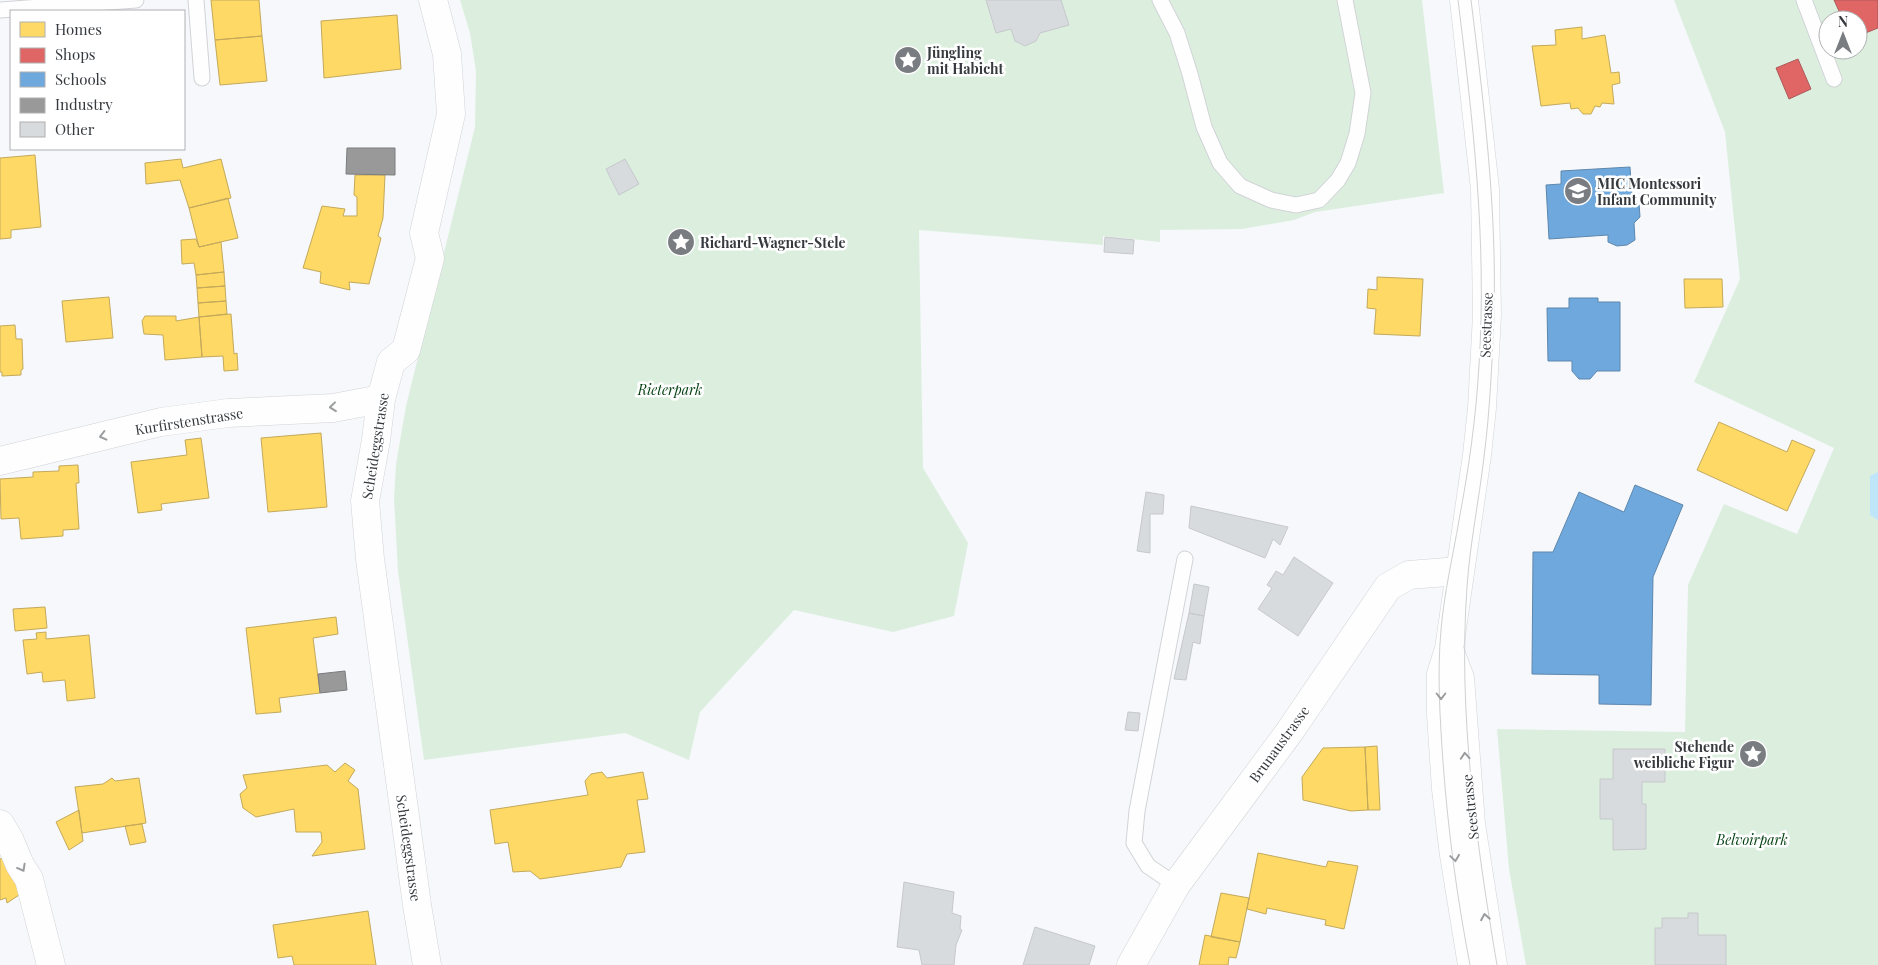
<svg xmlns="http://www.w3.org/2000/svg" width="1878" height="965" font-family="'Playfair Display',serif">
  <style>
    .green { fill: #dcefdf; fill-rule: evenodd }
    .water { fill: #bfe5fa }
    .homes { fill: #ffd966; stroke: #c3a95a }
    .shops { fill: #e06666; stroke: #ad595a }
    .schools { fill: #6fa8dc; stroke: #5e87ad }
    .industry { fill: #999; stroke: #7b7c7e }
    .building { fill: #d8dbde; stroke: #c6c8cb }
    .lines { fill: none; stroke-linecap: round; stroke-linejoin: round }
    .service-casing { stroke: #d1d3d6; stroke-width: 17 }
    .minor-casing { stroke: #d1d3d6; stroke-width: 29 }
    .tertiary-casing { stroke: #d1d3d6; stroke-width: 29 }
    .service { stroke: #fefefe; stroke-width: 15 }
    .minor { stroke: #fefefe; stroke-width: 28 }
    .tertiary { stroke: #fefefe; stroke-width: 28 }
    .tram { stroke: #cfd0d1; stroke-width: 1 }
    .oneway { stroke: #9a9c9e }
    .labels { text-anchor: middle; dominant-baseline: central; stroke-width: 5; stroke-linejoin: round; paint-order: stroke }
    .poi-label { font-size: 14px; font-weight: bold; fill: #363a3e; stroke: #fff; text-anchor: start }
    .street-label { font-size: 14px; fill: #363a3e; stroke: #fff }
    .park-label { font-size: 14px; font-style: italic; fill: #003f0f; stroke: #fff }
  </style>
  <rect width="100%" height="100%" fill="#f6f8fb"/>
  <!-- green -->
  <path class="green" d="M460,0h962l22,193 -129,19 -21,8 -52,9 -82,1v12l-57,-6v9l-184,-15 4,238 45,75 -14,73 -61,16 -99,-22 -94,102 -11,48 -64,-27 -201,27 -26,-189 -4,-73 2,-34 10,-58 69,-279 1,-56 -6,-38z
    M1674,0h204v965h-352l-17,-96 -12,-140 188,3 3,-147 36,-81 73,30 37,-86 -140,-66 46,-103 -15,-147zM1828,20h30v30h-30z"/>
  <!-- water -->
  <path class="water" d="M1878,472v48l-8,-5v-39z"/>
  <!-- homes -->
  <path class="homes" d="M211,0h48l3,36 -47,4z
    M397,15l4,54 -77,9 -3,-57z
    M1582,27v12l23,-4 6,38 8,-1 1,11 -8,2 2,19 -12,-1 -2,4 -5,-1 -4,8h-8l-5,-6 -7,1 -1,-6 -29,3 -9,-60 24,-1 -1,-15z
    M262,36l5,45 -47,4 -5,-45z
    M35,155l6,72 -30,3v8l-11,1v-81z
    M181,159l2,9 38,-9 10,39 -42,10 -9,-28 -34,4 -1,-21z
    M355,175h30l-2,43 -5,18 3,2 -12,46 -20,-2 1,8 -30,-7 1,-11 -18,-4 19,-62 23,3 -2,7h14v-19l-3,-2z
    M228,198l10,40 -39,9 -10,-39z
    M196,239l3,8 22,-5 3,30 -28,3 -2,-12 -12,1 -1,-24z
    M224,272l1,14 -28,2 -1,-13z
    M1377,277l46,2 -3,57 -46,-2 2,-25 -9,-1 1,-19 9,1z
    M1684,279h38l1,28 -38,1z
    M225,286l1,15 -28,2 -1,-15z
    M109,297l4,41 -47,4 -4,-41z
    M226,301l1,13 -28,3 -1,-14z
    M231,314l3,40 3,-1 1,17 -14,1 -1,-15 -21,1 -3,-40z
    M145,316h31v5l23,-4 3,40 -37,3 -2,-25 -19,-1 -2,-13z
    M15,325l1,14h6l1,30 -2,1v5l-19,1v-4h-2v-46z
    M1719,422l68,30 5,-12 23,10 -28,61 -90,-41z
    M321,433l6,74 -59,5 -7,-74z
    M201,438l8,60 -48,6 1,6 -24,3 -7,-51 56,-7 -2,-15z
    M78,465l1,18h-3l3,46 -16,1v6l-42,3 -2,-21 -18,1 -1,-40 33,-2v-5l26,-1v-5z
    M45,607l2,21 -32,3 -2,-22z
    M336,617l2,17 -25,4 7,55 -41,5 2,14 -25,2 -10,-86z
    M46,632v7l43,-4 6,63 -28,3 -2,-21 -22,2 -1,-10 -15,2 -4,-34 14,-1 -1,-6z
    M1377,746l3,64h-12l-3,-63z
    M1365,747l3,63 -17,1 -48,-11 -1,-23 21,-29z
    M345,763l10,7 -7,11 10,8 7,60 -53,7 10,-14 -1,-10h-25l-2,-23 -38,8 -13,-9 -3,-14 7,-6 -4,-13 84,-10 8,7z
    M602,772l5,6 36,-6 5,27 -11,1 8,52 -18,2 -6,13 -81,12 -10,-8 -17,1 -5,-30 -13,2 -5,-34 98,-15 -3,-14 6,-7z
    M112,778l3,3 24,-3 7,45 -64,10 -7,-46 28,-3z
    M79,810l4,31 -14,9 -13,-28z
    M142,824l4,18 -16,3 -5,-19z
    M1258,853l68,14 2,-6 30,5 -14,63 -19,-4 1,-5 -59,-12 -1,6 -19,-5z
    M7,856l15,37 -15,10 -1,-5 -6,2v-41z
    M1221,893l28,5 -9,44 -29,-5z
    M368,911l8,54h-82l-2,-9 -14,2 -5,-33z
    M1205,935l35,7 -4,16 -7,-1 -1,8h-29z"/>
  <!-- shops -->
  <path class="shops" d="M1834,0h44v28l-20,8v-16h-15z
    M1798,59l13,30 -22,10 -13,-31z"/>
  <!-- schools -->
  <path class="schools" d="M1630,167l2,29 7,7 1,14 -6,6 1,17 -8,5 -10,1 -9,-4v-7l-59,4 -3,-54 15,-1v-13z
    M1569,298h29v4h22v69h-23l-7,8h-11l-7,-8v-10h-24l-1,-53h22z
    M1635,485l48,20 -30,72 -2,128 -52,-1v-29l-67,-1 1,-122h20l26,-60 45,20z"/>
  <!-- industry -->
  <path class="industry" d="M347,148h48v27l-49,-1z
    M345,671l2,19 -27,3 -2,-19z"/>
  <!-- building -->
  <path class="building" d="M986,0h75l8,25 -29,8 -4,8 -11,5 -10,-5 -4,-12 -15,4z
    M625,159l14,25 -20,11 -13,-26z
    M1105,237l29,3 -1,14 -29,-2z
    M1146,492l18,3 -1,19h-13v39l-13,-2z
    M1191,506l97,21 -8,18 -7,-6 -8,19 -76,-30z
    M1294,557l39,26 -35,53 -40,-27 14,-21 -5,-3 9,-14 7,4z
    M1194,584l15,3 -5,29 -15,-3z
    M1189,613l15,3 -4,28 -7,-2 -7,38 -12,-1z
    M1128,712l12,1 -2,18 -13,-1z
    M1613,749h52v33h-23v22h4v45l-33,1v-31h-13v-40h13z
    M904,882l50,10 -2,21 9,3 -1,13 2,1 -6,15 -2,20h-32l-3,-15 -22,-3z
    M1688,913h10v22h28v30h-71v-37h7v-10h26z
    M1035,927l60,19 -6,19h-66z"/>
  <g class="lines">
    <!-- service casing -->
    <g class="service-casing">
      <path id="service" d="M196,0l6,78
        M1160,0l17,33 13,41 14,53 16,36 20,23 31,14 25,5 23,-5 19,-20 10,-17 9,-29 6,-41 -18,-93
        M1804,0l30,79
        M0,10l136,-10
        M1176,885l-28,-19 -14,-23 3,-32 48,-252"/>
    </g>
    <!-- minor casing -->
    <g class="minor-casing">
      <path id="minor" d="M0,461l161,-39 67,-9 105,-5 48,-9
        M0,824l9,15 11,26 9,14 22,86
        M427,965l-10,-60 -47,-346 -5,-58 11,-61 5,-41 10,-37 15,-12 24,-92 -6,-25 27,-119 -4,-60 -14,-54
        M1131,965l45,-80 114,-154 98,-144 21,-12 50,-4"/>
    </g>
    <!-- tertiary casing -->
    <g class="tertiary-casing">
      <path id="tertiary" d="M1464,0l21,189 2,126 -5,93 -5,47 -28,194 -8,25v40l5,75 8,66 18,110
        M1449,649l11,29 11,146 22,141"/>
    </g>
    <!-- service -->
    <use href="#service" class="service"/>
    <!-- minor -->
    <use href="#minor" class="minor"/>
    <!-- tertiary -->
    <use href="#tertiary" class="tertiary"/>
    <!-- tram -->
    <path class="tram" d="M1458,0c15,121 29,242 21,365 -3,52 -10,103 -20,155 -6,36 -15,73 -18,110 -4,44 -1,88 2,132 5,68 14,136 27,203
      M1471,0c13,105 26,210 23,316 -2,47 -4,94 -10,141 -5,43 -14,86 -17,130 -9,126 9,254 30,378"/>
  </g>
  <!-- one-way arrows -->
  <defs><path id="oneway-chevron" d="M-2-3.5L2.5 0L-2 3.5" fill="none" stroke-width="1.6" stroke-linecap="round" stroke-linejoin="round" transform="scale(1.25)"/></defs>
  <g class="oneway">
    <use href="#oneway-chevron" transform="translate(333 407) rotate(174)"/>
    <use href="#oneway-chevron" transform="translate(103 436) rotate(166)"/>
    <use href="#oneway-chevron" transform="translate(1441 696) rotate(90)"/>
    <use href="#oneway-chevron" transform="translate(1465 756) rotate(-94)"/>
    <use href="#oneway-chevron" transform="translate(1455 858) rotate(82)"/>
    <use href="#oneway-chevron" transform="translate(22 868) rotate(61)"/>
    <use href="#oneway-chevron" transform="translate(1485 917) rotate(-100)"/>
  </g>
  <!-- icons -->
  <defs>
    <g id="sight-disc" transform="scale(1.4375)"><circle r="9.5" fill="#797c80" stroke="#fff"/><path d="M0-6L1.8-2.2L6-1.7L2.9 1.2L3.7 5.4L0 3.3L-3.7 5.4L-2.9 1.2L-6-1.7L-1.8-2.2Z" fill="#fff"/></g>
    <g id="school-disc" transform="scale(1.4375)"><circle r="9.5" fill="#797c80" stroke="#fff"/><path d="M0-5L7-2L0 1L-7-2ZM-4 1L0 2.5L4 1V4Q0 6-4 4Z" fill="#fff"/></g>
  </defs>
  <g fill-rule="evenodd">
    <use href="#sight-disc" x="908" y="60"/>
    <use href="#school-disc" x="1578" y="191"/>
    <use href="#sight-disc" x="681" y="242"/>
    <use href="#sight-disc" x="1753" y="754"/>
  </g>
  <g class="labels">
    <!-- poi labels -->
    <g class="poi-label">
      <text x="927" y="52">Jüngling<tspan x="927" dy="16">mit Habicht</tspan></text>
      <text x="1597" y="183">MIC Montessori<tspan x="1597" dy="16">Infant Community</tspan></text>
      <text x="700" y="242">Richard-Wagner-Stele</text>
      <text x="1734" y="746" text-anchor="end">Stehende<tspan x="1734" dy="16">weibliche Figur</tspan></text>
    </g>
    <!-- street labels -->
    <g class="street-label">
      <text transform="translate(1486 325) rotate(-88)">Seestrasse</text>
      <text transform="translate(189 421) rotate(-9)">Kurfirstenstrasse</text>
      <text transform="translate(375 446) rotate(-81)">Scheideggstrasse</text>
      <text transform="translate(1279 744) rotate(-54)">Brunaustrasse</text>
      <text transform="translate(1470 807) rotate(-96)">Seestrasse</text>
      <text transform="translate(409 848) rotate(82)">Scheideggstrasse</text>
    </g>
    <!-- park labels -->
    <g class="park-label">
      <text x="670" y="389">Rieterpark</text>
      <text x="1752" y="839">Belvoirpark</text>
    </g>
  </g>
  <!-- legend -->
  <rect x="10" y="10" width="175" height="140" fill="#ffffff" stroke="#afb0b2"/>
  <rect x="20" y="22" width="25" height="15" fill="#ffd966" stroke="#afb0b2"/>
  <text x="55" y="35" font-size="15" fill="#363a3e">Homes</text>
  <rect x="20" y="48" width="25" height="15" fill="#e06666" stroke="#afb0b2"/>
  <text x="55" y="60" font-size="15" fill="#363a3e">Shops</text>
  <rect x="20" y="72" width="25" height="15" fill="#6fa8dc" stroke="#afb0b2"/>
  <text x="55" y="85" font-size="15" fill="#363a3e">Schools</text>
  <rect x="20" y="98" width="25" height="15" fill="#999999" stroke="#afb0b2"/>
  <text x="55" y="110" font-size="15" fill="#363a3e">Industry</text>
  <rect x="20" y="122" width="25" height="15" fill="#d8dbde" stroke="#afb0b2"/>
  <text x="55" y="135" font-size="15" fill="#363a3e">Other</text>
  <!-- north arrow -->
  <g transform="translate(1843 35)"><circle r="24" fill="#ffffff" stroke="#afb0b2"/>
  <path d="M0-4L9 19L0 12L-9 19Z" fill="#797c80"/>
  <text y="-8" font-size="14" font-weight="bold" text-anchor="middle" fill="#363a3e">N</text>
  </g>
</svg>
